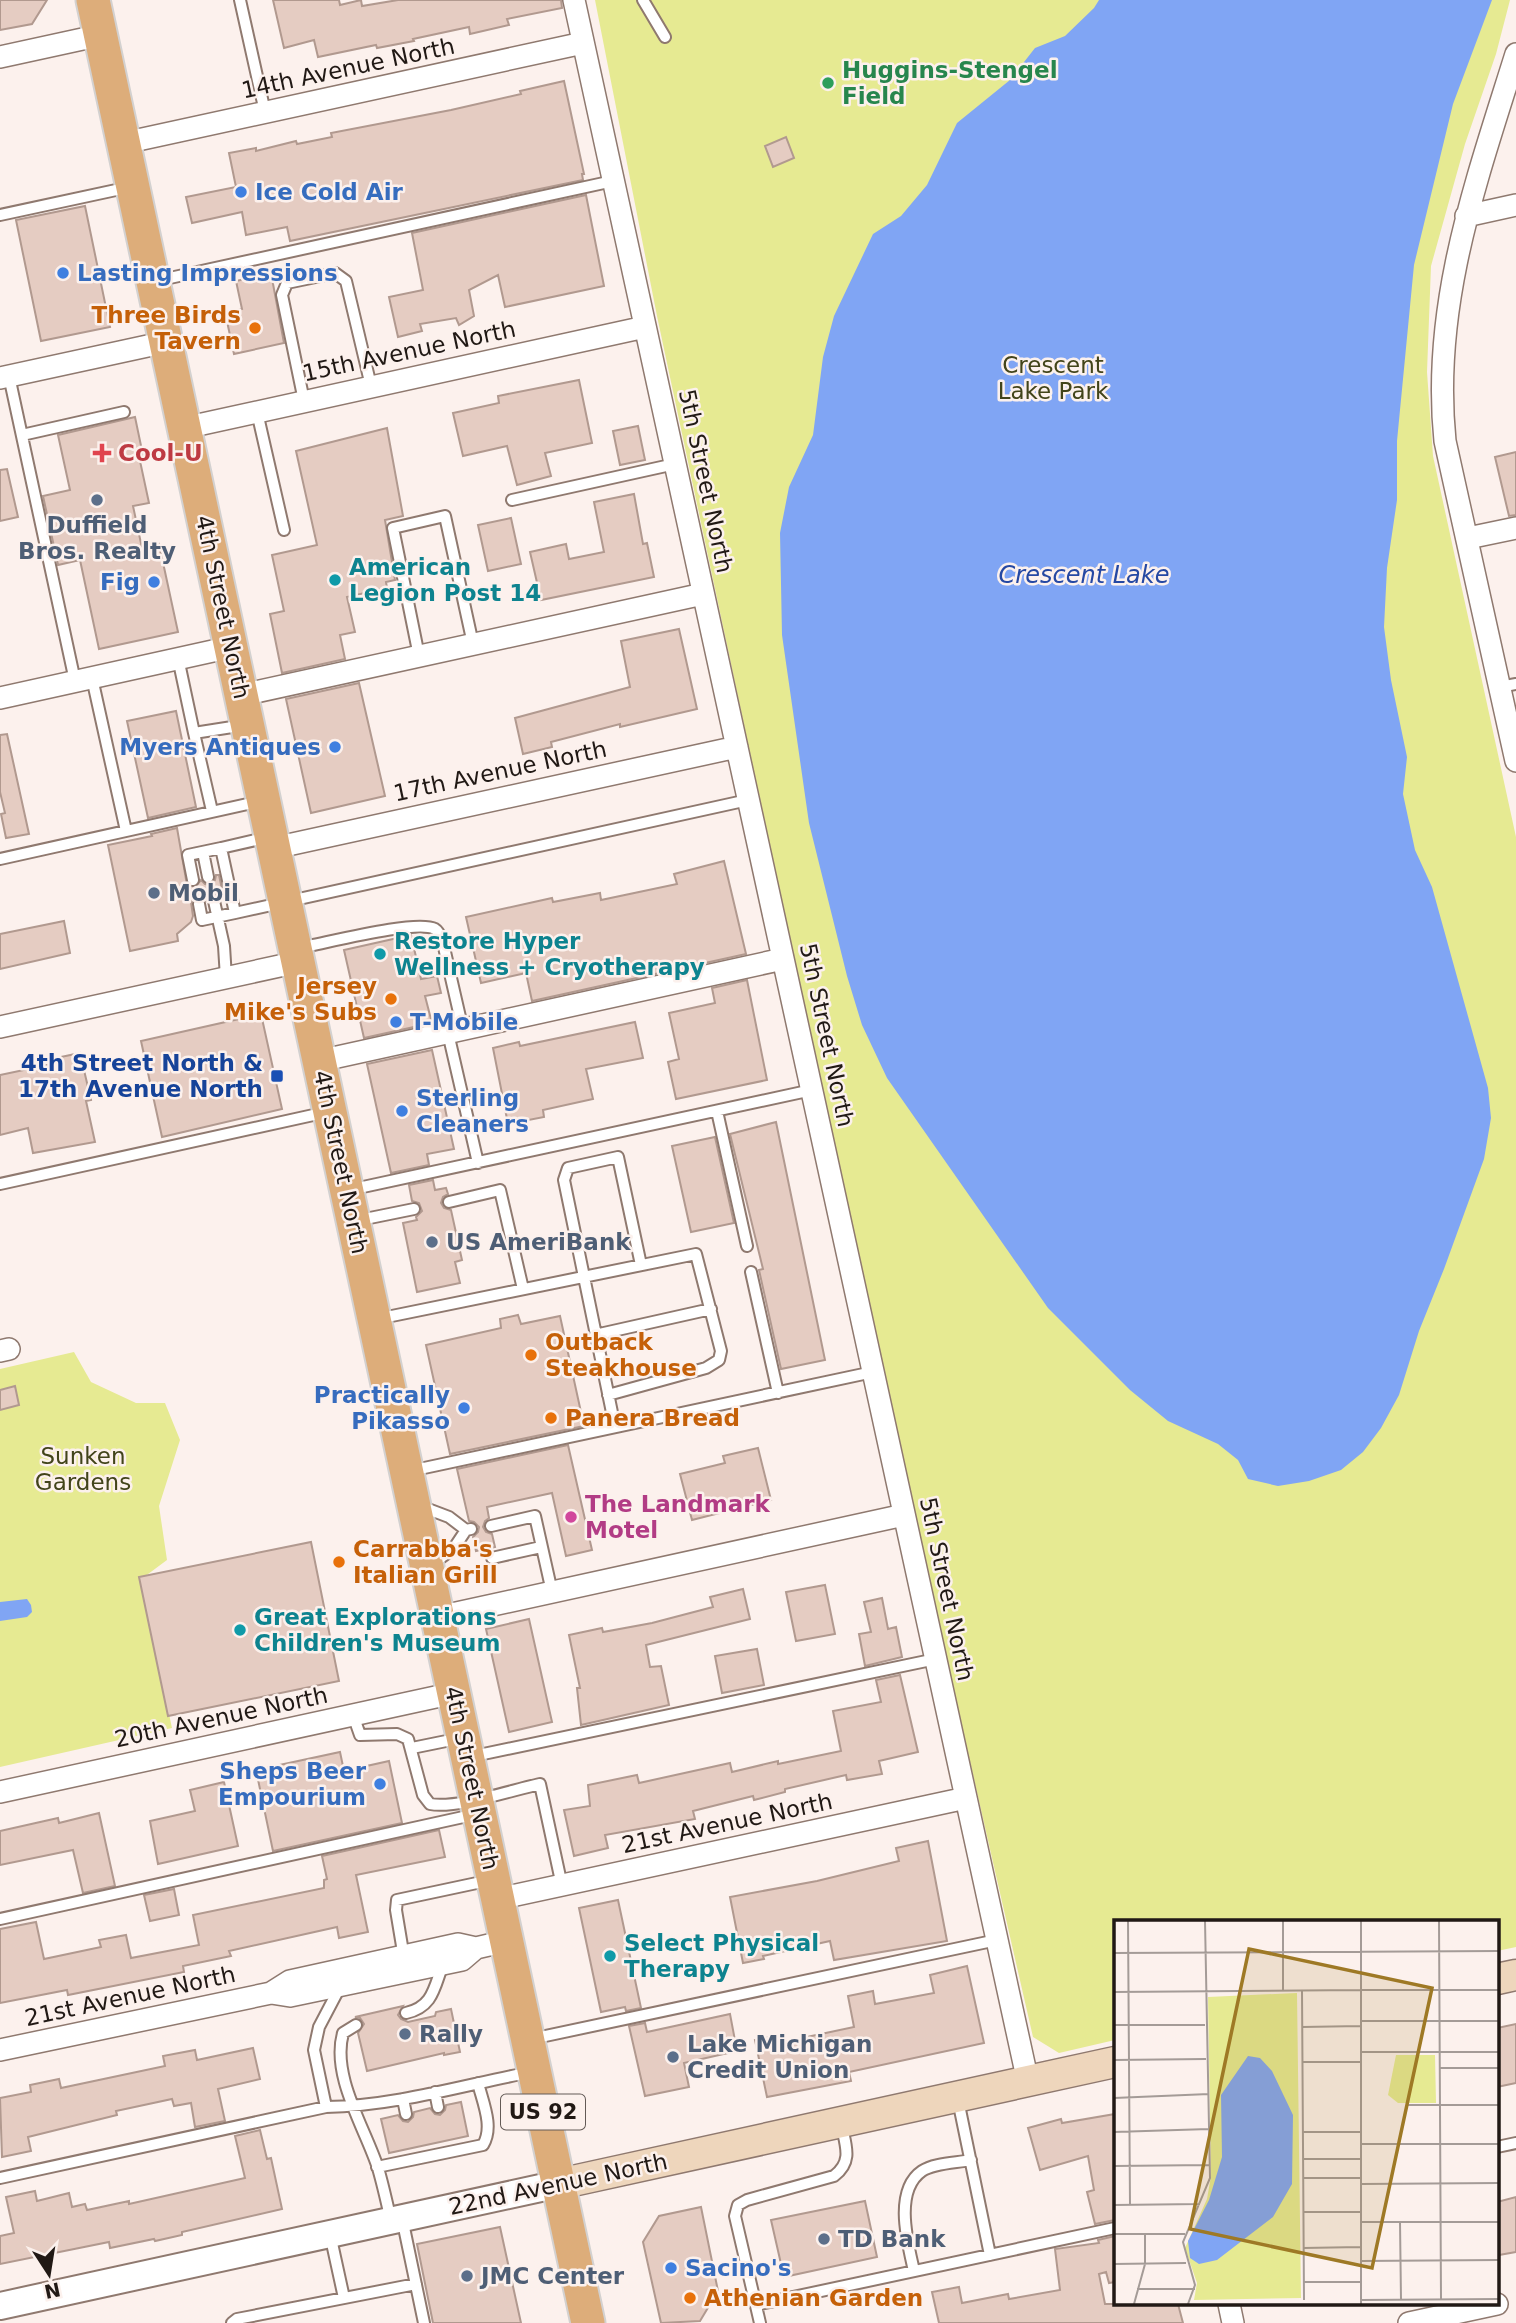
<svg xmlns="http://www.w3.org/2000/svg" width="1516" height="2323" font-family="'DejaVu Sans',sans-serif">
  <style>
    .green { fill: #e6ea92 }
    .water { fill: #80a5f4 }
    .building { fill: #e5ccc2; stroke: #b1998f; stroke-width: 2 }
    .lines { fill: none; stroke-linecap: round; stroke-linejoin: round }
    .service-casing { stroke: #8f796f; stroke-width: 14 }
    .minor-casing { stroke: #8f796f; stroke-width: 24 }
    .tertiary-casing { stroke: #8f796f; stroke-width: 30 }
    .secondary-casing { stroke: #8f796f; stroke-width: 33 }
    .primary-casing { stroke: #d3d1d0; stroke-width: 37 }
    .service { stroke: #fff; stroke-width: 10 }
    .minor { stroke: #fff; stroke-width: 21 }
    .tertiary { stroke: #fff; stroke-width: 26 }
    .secondary { stroke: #eed6bc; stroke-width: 30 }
    .primary { stroke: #ddad7a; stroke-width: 33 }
    .leisure-dot { fill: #2e9e5b; stroke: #fcf1ed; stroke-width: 2.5 }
    .shop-dot { fill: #3f7fe0; stroke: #fcf1ed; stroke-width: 2.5 }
    .food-dot { fill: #e8710a; stroke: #fcf1ed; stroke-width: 2.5 }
    .health-dot { fill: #e0444e; stroke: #fcf1ed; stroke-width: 2.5 }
    .service-dot { fill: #5c6f8a; stroke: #fcf1ed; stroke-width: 2.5 }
    .culture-dot { fill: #0f9aa8; stroke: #fcf1ed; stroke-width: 2.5 }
    .transit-dot { fill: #1a4fb4; stroke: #fcf1ed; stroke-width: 2.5 }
    .hotel-dot { fill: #d1479c; stroke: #fcf1ed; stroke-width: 2.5 }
    .labels { text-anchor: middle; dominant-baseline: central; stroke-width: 5; stroke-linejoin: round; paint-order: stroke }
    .shield { fill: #fcf1ed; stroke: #635a56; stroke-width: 2 }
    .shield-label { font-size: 21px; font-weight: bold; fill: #211915 }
    .street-label { font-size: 23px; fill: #211915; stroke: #fcf1ed }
    .leisure-label { font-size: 23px; font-weight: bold; fill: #27864d; stroke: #fcf1ed; text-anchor: start }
    .shop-label { font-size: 23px; font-weight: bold; fill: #366cbe; stroke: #fcf1ed; text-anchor: start }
    .food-label { font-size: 23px; font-weight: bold; fill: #c56008; stroke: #fcf1ed; text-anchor: start }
    .park-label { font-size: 23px; fill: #42441a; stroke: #fcf1ed }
    .health-label { font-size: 23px; font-weight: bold; fill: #be3a42; stroke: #fcf1ed; text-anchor: start }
    .service-label { font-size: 23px; font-weight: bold; fill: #4e5e75; stroke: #fcf1ed; text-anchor: start }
    .culture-label { font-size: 23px; font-weight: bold; fill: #0d838f; stroke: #fcf1ed; text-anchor: start }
    .transit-label { font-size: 23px; font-weight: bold; fill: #164399; stroke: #fcf1ed; text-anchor: end }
    .hotel-label { font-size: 23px; font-weight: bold; fill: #b23c85; stroke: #fcf1ed; text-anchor: start }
    .water-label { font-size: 24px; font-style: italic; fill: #2548a3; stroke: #fcf1ed }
    .inset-road { fill: none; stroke: #a49b97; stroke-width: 2 }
    .view { fill: #9e7925; fill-opacity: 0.15; stroke: #9e7925; stroke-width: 3.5 }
    .inset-edge { fill: none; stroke: #211915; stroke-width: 3.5 }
  </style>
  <rect width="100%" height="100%" fill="#fcf1ed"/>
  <!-- green -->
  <path class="green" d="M595,0h915l-14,54 -31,90 -34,122 -4,106 6,84 83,381v1110l-19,4v-29h-382v118l-56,13 -26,-16 -116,-507 -122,-565 -138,-649z
    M74,1352l17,30 45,21h29l15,37 -21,66 8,54 -27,20 32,148 -172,39v-398z"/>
  <!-- water -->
  <path class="water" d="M1099,0h393l-39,104 -39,161 -17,176v59l-10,68 -3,59 7,53 16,77 -4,37 12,56 17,37 56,201 3,30 -7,41 -40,110 -25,62 -20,64 -18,33 -18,24 -22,18 -32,11 -31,5 -30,-7 -10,-19 -20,-16 -50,-23 -38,-31 -82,-82 -161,-230 -25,-53 -15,-49 -38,-153 -27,-188 -2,-102 9,-46 24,-52 10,-78 11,-41 39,-82 28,-18 26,-31 30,-62 53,-43 25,-32 30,-12 29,-28z
    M27,1599l4,6 1,7 -5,5 -27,4v-19z"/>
  <!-- building -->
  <path class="building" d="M0,0h47l-15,24 -32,6z
    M273,0h66l1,5 21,-5 1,6 36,-6h163l1,8 -55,11 2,6 -39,9 -1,-7 -56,12 1,2 -37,7 -1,-3 -58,12 -4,-17 -30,8z
    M564,81l20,93h-2l1,6 -293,61 -3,-14 -41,8 -4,-23 -50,11 -6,-26 50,-10 -7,-34 27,-5v3l40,-10 1,3 35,-7 -1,-4 120,-23 70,-16 -1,-3z
    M786,137l8,21 -21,9 -8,-21z
    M586,195l18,91 -99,21 -7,-32 -29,15 5,26 -15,9 -3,-7 -36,6 2,7 -24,6 -9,-40 34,-7 -11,-57z
    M85,206l25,121 -69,14 -25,-121z
    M271,273l13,70 -50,11 -9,-42 17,-3 -6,-28z
    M579,380l13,63 -47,10 6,23 -34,9 -10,-39 -44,10 -10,-43 46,-10 -1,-7z
    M135,417l9,43 -4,1 9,42 -16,3 9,42 17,-4 19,88 -79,17 -19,-89 -22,5 -15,-69 27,-6 -12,-55z
    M638,426l7,34 -25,5 -7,-34z
    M387,428l16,88 -18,4 10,60 -9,2 1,6 -40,9 8,35 -15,3 5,24 -63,14 -12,-59 14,-3 -12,-56 45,-10 -21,-94z
    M1516,452v63l-7,1 -14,-59z
    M7,469l11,48 -18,4v-51z
    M634,494l9,50 4,-1 7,34 -113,23 -11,-48 36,-8 3,15 35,-7 -10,-50z
    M511,518l10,46 -33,7 -10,-46z
    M679,629l18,80 -77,18v-3l-69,18 1,5 -29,7 -8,-36 115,-31 -9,-46z
    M359,683l26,113 -74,17 -25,-114z
    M176,711l20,96 -48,11 -21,-97z
    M7,734l22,100 -23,4 -5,-24 4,-1 -5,-21v-57z
    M177,828l10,57 8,2 6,-7 4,4 5,1 5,-5 1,-5h3l5,24 -8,-6 -7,2 -3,6 -5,-5 -7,2 -3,4 2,14 -2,6 -14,12 1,7 -48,10 -22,-106 44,-9 -1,-2z
    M724,861l22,93 -214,47 -6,-28 -45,10 -15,-66 86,-19 1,4 47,-9 1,7 76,-16 -3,-10z
    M64,921l6,32 -70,16v-35z
    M411,935l10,44 16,-3 4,17 -16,3 7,27 -68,15 -20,-88z
    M747,980l20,100 -91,19 -8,-37 11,-3 -10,-46 46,-10 -3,-15z
    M261,1014l21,95 -120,28 -21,-96z
    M635,1022l8,36 -57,11 7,30 -50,11 1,7 -36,7 -15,-76 26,-6 1,4z
    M432,1050l22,99 -27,5 2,11 -38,8 -24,-109z
    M80,1053l11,47 -5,1 9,41 -62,11 -5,-25 -28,7v-60l57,-12 -1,-5z
    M776,1122l49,238 -44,9 -22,-99 4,-1 -33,-135z
    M715,1137l19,86 -43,9 -19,-86z
    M433,1180l2,10 11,-2 2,6 -5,3 -2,6 3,5 7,2 11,50 -7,2 5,21 -43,9 -14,-69 14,-3 -1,-3 6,-6 -3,-8 -7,-2 -3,-16z
    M518,1315l3,9 39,-8 24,110 -134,28 -24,-109 75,-17 -1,-9z
    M15,1386l4,19 -19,5v-20z
    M568,1445l24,105 -26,6 -14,-63 -65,14 2,11 -4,3 -2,6 3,5 6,2 3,13 -19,4 -3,-14 5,-5 1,-5 -5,-5 -5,-1 -12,-52z
    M758,1448l13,52 -79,20 -12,-46 45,-11 -2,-7z
    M311,1542l28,139 -171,35 -29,-139z
    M825,1585l10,49 -39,7 -10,-49z
    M743,1589l7,30 -104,26 4,22 11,-1 8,39 -88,20 -4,-37h3l-11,-53 33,-7 1,4 49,-9 61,-16 -3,-10z
    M882,1598l6,31 8,-2 6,30 -37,9 -6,-32 12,-2 -7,-30z
    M529,1619l23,103 -43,10 -23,-103z
    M757,1649l7,36 -42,8 -7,-37z
    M900,1675l18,77 -39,9 3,13 -35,6 -1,-5 -61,14v3l-31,8 -1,-4 -60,15 2,8 -90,16 3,13 -34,8 -10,-46 26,-4 -2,-21 49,-10 2,8 91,-20 2,9 46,-11v3l63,-13 -8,-40 48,-9 -5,-22z
    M340,1752l4,19 45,-10 13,62 -129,28 -17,-81z
    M224,1782l14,64 -80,18 -8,-43 45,-10 -5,-21z
    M99,1813l16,73 -32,7 -10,-43 -73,15v-34l58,-13 1,5z
    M439,1830l6,27 -89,18 12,57 -29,6 -2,-11 -108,24 2,5 -48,10 1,6 -116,23 -1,-5 -67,13v-74l36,-7 8,37 57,-12 -2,-7 27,-5 5,23 68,-13 -6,-30 131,-27v-8l3,-1 -5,-23z
    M928,1841l19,100 -113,19 -4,-19 -67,15 1,3 -21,4 -13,-66 87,-16 82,-20 -3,-13z
    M174,1889l5,26 -29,6 -6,-26z
    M618,1900l23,108 -15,3 -1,-4 -24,5 -22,-104z
    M967,1966l17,77 -135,29 2,9 -84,16 -12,-57 26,-5 2,7 71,-15 -6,-31 25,-5 2,13 59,-11 -4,-18z
    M403,2006l-5,9 3,4 7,3 27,-6 1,-4 15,-3 9,43 -16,3v-2l-77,18 -9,-38 6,-9 -4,-6 -5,-1z
    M730,2014l7,37 -53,12 5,24 -44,9 -16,-70 16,-3 2,9z
    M1516,2024v59l-19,4v-59z
    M253,2048l7,31 -42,10 7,32 -30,6 -4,-24 -17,3 -2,-7 -56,12 1,4 -89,22 3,14 -29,6 -2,-59 31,-6 -1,-7 29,-6 2,9 104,-22 -2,-10 32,-6 2,10z
    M461,2102l7,34 -79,17 -8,-34 17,-4 5,6 5,1 5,-5 1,-5 16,-4 5,6 5,1 5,-5 1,-5z
    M1115,2114v106l-20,4 -8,-32 7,-2 -6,-34 -48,14 -12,-42 33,-9 1,4z
    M260,2130l7,29 4,-1 11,51 -100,23v3l-27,6 -1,-2 -44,9 -1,-6 -109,22v-28l14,-3 -8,-36 29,-6 2,10 32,-8 3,14 13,-3 2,6 42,-9v3l116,-26 -10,-42z
    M1516,2197v55l-17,3 -2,-53z
    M865,2201l12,56 -93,20 -13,-57z
    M701,2207l17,84 -18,30 -39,2 -18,-81 16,-26z
    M500,2227l21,96h-88l-16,-79z
    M1115,2236v46l-6,1 -3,-11 -7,2 6,30h73l5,19h-244l-7,-31 27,-5 3,16 46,-9 1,5 51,-9 -5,-41 44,-6 -1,-3z"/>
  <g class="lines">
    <!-- service casing -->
    <g class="service-casing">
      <path id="service" d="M240,0l25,112
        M643,0l22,37
        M0,215l130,-28
        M156,281l457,-100
        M9,376l66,305
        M304,401l-22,-106 5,-12 48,-10 11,8 25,105
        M257,412l27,118
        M22,435l102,-23
        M512,500l163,-36
        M419,656l-26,-128 52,-12 28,128
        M178,658l16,75
        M92,678l34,153
        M1500,687l16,-3
        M212,811l-18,-78 51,-8
        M269,837l-48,11 14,65 513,-113
        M203,852l5,25
        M0,859l261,-58
        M193,880l-5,-25 33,-7
        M214,901l10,45 2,32
        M199,904l3,16 33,-7
        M298,948c25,-4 118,-29 137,-19 5,3 6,9 8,14l20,87
        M448,1033l30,130
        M717,1111l30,135
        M0,1184l327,-72
        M349,1190l463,-100
        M449,1202l51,-12 23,99
        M355,1221l59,-12
        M751,1272l27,121
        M377,1319l319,-65 25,97 -2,9 -13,8 -98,27
        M595,1335l116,-26
        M615,1427l-51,-247 4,-12 50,-11 23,108
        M410,1471l463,-99
        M420,1506l29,11 17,13 5,-1
        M491,1526l44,-10 17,76
        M492,1558l49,-11
        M431,1565l23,-17 12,-18
        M353,1715l7,20 37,-1 11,5 15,56 7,9c26,5 82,-14 110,-20l22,102
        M412,1748l49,-10
        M469,1757l467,-98
        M0,1919l477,-105
        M404,1958l-8,-48 1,-10 94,-20
        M406,2013c27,-6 28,-25 37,-49
        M356,2025l-13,8c-12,43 22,95 35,135 5,17 9,35 13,53
        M531,2039l466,-99
        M435,2092l3,15
        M403,2099l3,15
        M958,2100l32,155
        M326,2107l-12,-57 5,-23 21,-40
        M1497,2147l19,-4
        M377,2167l106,-22c11,-18 0,-42 -5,-62
        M0,2178l326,-71c69,-1 138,-22 205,-35
        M402,2218l22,105
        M330,2234l14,64
        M914,2271c-6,-27 -21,-80 8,-100 12,-8 34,-8 49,-11
        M756,2305l359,-77
        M232,2323l5,-4 179,-35
        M760,2323l-25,-107 3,-11 9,-5 87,-24c20,-15 11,-32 7,-53"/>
    </g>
    <!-- minor casing -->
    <g class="minor-casing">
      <path id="minor" d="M574,0l454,2082
        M1516,54c-40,128 -85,251 -71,387l71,320
        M0,57l101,-22
        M124,143l459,-100
        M1466,216l50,-11
        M0,378l166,-36
        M184,428l461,-101
        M1468,538l48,-10
        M242,695l461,-101
        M0,698l231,-51
        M274,848l463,-101
        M0,1027l298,-65
        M319,1061l464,-102
        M0,1351l9,-2
        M438,1617l466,-102
        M0,1792l454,-99
        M498,1899l468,-101
        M271,1993l19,3 172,-36 14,-12
        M0,2050l271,-57 19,-12 168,-37 18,4 30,-7
        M1229,2304l4,19
        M1409,2323l88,-19"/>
    </g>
    <!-- tertiary casing -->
    <g class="tertiary-casing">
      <path id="tertiary" d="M0,2306l559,-122"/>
    </g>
    <!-- secondary casing -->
    <g class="secondary-casing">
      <path id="secondary" d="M1497,1979l19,-4
        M559,2184l556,-122"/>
    </g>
    <!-- primary casing -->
    <g class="primary-casing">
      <path id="primary" d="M93,0l495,2323"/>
    </g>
    <!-- service -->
    <use href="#service" class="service"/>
    <!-- minor -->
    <use href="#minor" class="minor"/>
    <!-- tertiary -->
    <use href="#tertiary" class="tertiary"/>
    <!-- secondary -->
    <use href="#secondary" class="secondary"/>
    <!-- primary -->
    <use href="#primary" class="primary"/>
  </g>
  <!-- markers -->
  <circle class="leisure-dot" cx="828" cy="83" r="7"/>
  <g class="shop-dot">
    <circle cx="241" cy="192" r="7"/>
    <circle cx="63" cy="273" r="7"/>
    <circle cx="154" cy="582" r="7"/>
    <circle cx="335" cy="747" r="7"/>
    <circle cx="396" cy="1022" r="7"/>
    <circle cx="402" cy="1111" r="7"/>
    <circle cx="464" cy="1408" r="7"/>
    <circle cx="380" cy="1784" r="7"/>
    <circle cx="671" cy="2268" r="7"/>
  </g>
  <g class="food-dot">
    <circle cx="255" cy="328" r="7"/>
    <circle cx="391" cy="999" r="7"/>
    <circle cx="531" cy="1355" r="7"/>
    <circle cx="551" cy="1418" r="7"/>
    <circle cx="339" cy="1562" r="7"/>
    <circle cx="690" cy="2298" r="7"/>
  </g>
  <path class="health-dot" d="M98.5 442.5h7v7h7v7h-7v7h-7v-7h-7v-7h7z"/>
  <g class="service-dot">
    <circle cx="97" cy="500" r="7"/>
    <circle cx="154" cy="893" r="7"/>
    <circle cx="432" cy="1242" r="7"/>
    <circle cx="405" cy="2034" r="7"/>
    <circle cx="673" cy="2057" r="7"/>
    <circle cx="824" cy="2239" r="7"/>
    <circle cx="467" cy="2276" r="7"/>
  </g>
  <g class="culture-dot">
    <circle cx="335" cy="580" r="7"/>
    <circle cx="380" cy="954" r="7"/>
    <circle cx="240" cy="1630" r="7"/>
    <circle cx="610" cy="1956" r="7"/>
  </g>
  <rect class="transit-dot" x="270" y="1069" width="14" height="14" rx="3.5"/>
  <circle class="hotel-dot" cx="571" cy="1517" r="7"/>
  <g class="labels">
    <!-- shield labels -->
    <rect class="shield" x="501" y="2094.5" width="84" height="35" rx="5"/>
    <g class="shield-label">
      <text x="543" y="2112">US 92</text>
    </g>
    <!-- street labels -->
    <g class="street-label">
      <text transform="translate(348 68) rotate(-12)">14th Avenue North</text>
      <text transform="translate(409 351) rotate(-12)">15th Avenue North</text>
      <text transform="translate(706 481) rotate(78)">5th Street North</text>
      <text transform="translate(223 607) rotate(78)">4th Street North</text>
      <text transform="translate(500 771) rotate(-12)">17th Avenue North</text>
      <text transform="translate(827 1035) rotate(78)">5th Street North</text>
      <text transform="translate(341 1162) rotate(78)">4th Street North</text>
      <text transform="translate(947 1589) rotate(78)">5th Street North</text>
      <text transform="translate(221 1717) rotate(-12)">20th Avenue North</text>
      <text transform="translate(472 1778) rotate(78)">4th Street North</text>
      <text transform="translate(727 1823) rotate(-12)">21st Avenue North</text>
      <text transform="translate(130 1996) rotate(-12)">21st Avenue North</text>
      <text transform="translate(558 2184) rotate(-12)">22nd Avenue North</text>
    </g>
    <!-- leisure labels -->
    <g class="leisure-label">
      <text x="842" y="70">Huggins-Stengel<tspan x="842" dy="26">Field</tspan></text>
    </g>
    <!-- shop labels -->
    <g class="shop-label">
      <text x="255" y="192">Ice Cold Air</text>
      <text x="77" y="273">Lasting Impressions</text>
      <text x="140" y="582" text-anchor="end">Fig</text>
      <text x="321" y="747" text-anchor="end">Myers Antiques</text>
      <text x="410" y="1022">T-Mobile</text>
      <text x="416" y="1098">Sterling<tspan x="416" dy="26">Cleaners</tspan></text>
      <text x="450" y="1395" text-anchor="end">Practically<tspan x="450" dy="26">Pikasso</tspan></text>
      <text x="366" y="1771" text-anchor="end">Sheps Beer<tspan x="366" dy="26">Empourium</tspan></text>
      <text x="685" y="2268">Sacino's</text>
    </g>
    <!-- food labels -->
    <g class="food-label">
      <text x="241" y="315" text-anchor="end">Three Birds<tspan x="241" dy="26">Tavern</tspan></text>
      <text x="377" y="986" text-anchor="end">Jersey<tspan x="377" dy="26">Mike's Subs</tspan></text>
      <text x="545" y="1342">Outback<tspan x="545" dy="26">Steakhouse</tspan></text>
      <text x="565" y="1418">Panera Bread</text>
      <text x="353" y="1549">Carrabba's<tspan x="353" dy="26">Italian Grill</tspan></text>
      <text x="704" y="2298">Athenian Garden</text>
    </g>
    <!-- park labels -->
    <g class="park-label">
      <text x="1053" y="365">Crescent<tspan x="1053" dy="26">Lake Park</tspan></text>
      <text x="83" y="1456">Sunken<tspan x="83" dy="26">Gardens</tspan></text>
    </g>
    <!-- health labels -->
    <g class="health-label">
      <text x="118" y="453">Cool-U</text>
    </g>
    <!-- service labels -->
    <g class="service-label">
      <text x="97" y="525" text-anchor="middle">Duffield<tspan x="97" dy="26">Bros. Realty</tspan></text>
      <text x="168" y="893">Mobil</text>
      <text x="446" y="1242">US AmeriBank</text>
      <text x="419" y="2034">Rally</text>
      <text x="687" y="2044">Lake Michigan<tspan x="687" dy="26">Credit Union</tspan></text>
      <text x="838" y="2239">TD Bank</text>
      <text x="481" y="2276">JMC Center</text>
    </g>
    <!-- culture labels -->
    <g class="culture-label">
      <text x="349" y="567">American<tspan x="349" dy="26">Legion Post 14</tspan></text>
      <text x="394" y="941">Restore Hyper<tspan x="394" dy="26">Wellness + Cryotherapy</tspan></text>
      <text x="254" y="1617">Great Explorations<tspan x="254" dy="26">Children's Museum</tspan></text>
      <text x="624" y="1943">Select Physical<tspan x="624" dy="26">Therapy</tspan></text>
    </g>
    <!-- transit labels -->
    <g class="transit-label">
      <text x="263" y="1063">4th Street North &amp;<tspan x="263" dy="26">17th Avenue North</tspan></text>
    </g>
    <!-- hotel labels -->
    <g class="hotel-label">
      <text x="585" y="1504">The Landmark<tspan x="585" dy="26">Motel</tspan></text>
    </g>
    <!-- water labels -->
    <g class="water-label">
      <text x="1084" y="575">Crescent Lake</text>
    </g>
  </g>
  <!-- overview -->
  <g transform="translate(1114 1920)">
    <rect width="385" height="385" fill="#fcf1ed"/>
    <path d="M183,73l4,305 -107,2 3,-17 -12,-35 22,-49 4,-23 -3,-179zM282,135h39l1,48h-38l-10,-8z" fill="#e6ea92"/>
    <path d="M134,136l12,2 12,13 21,44 -1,69 -19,33 -56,43 -18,4 -9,-6 -2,-17 21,-41 13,-43 -1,-62z" fill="#80a5f4"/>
    <path class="inset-road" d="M14,1l2,284M169,1v70M247,1v383M325,1l2,378M0,33l385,-2M247,70h138M188,71l2,309M0,72l247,-2M247,101h138M0,105h91M188,107l59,-1M247,132h138M0,140l92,-1M188,142h59M325,148h60M0,178l95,-4M292,185h93M0,212l95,-3M189,212h58M247,224h138M189,239h58M0,246l95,-1M189,258h58M247,264l138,-1M0,285l86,-1M189,292h58M247,302h138M286,302l1,78M0,314h71M189,328l58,-1M247,341l138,-1M0,344l72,-1M189,362h58M23,369h58M247,380l138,-1M20,384l11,-40v-30M74,384l7,-19 -12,-43 27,-64 -5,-257"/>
    <path class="view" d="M135,29l183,39 -60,280 -182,-39z"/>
    <rect width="385" height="385" class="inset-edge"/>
  </g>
  <!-- north arrow -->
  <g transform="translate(49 2274) rotate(168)" stroke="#fcf1ed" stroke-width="5" paint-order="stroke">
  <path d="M0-5L12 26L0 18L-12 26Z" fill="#211915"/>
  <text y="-10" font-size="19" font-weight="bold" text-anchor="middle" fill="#211915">N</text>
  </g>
</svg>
